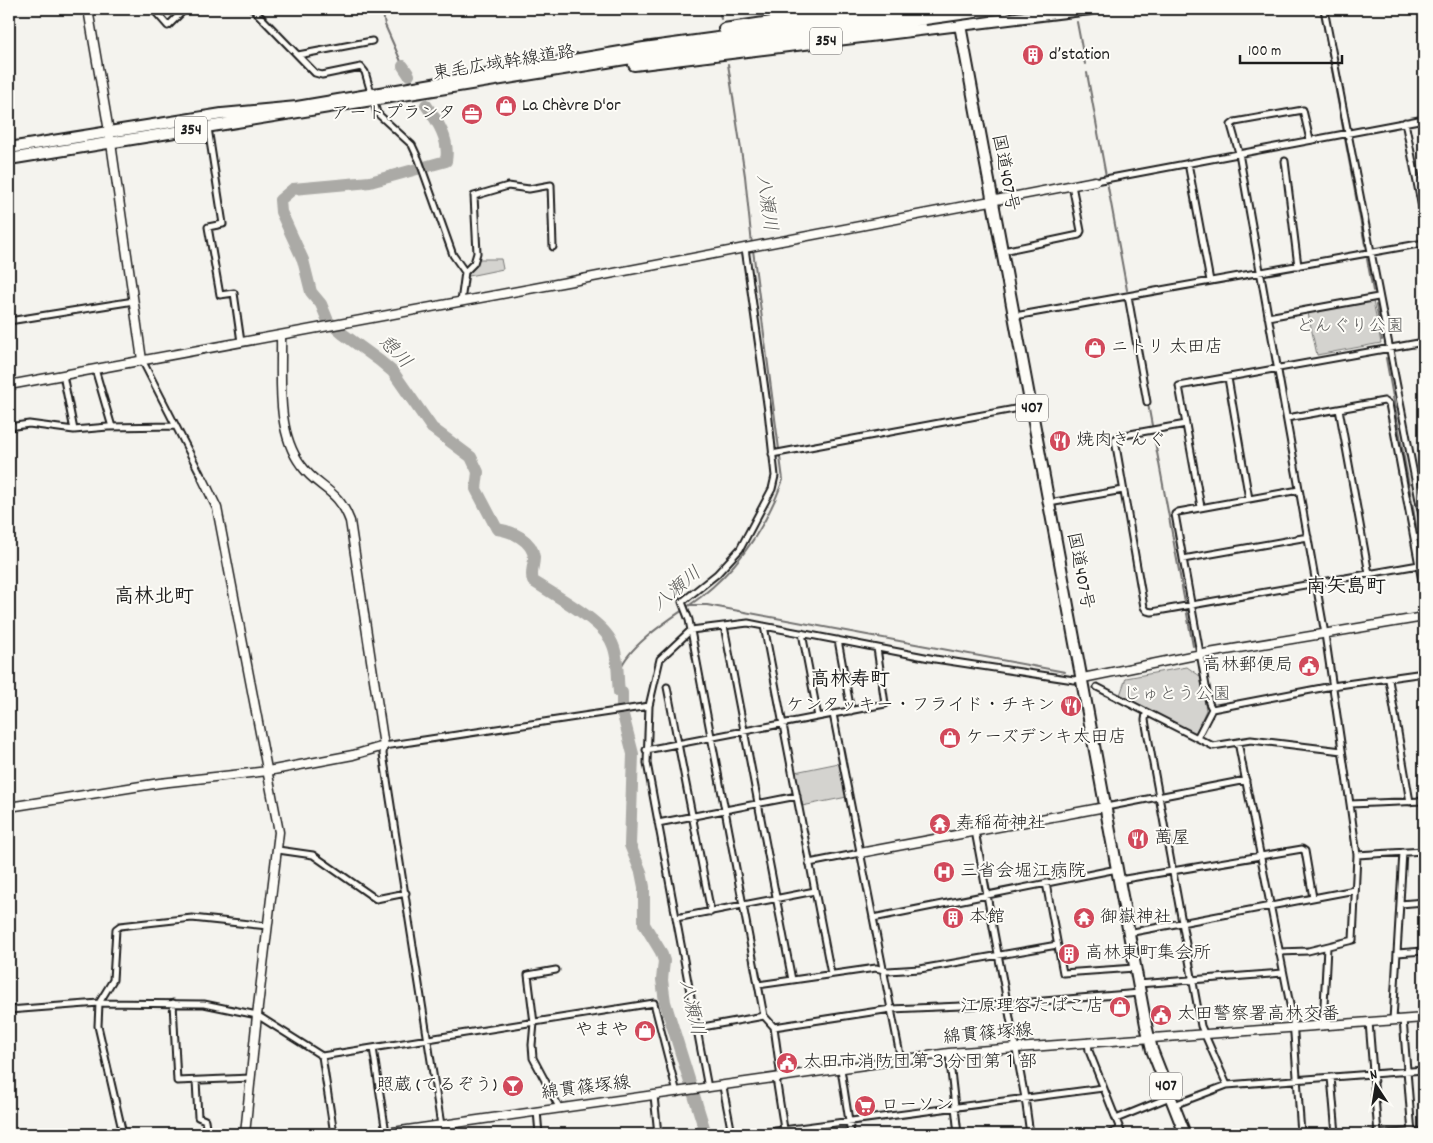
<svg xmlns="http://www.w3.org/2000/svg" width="1433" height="1143" font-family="Dekko,'Klee One',sans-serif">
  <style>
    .green { fill: #d4d3cf; stroke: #787876 }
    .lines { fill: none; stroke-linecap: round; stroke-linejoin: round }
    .stream { stroke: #72716f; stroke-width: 2 }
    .river { stroke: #abaaa6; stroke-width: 12 }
    .street-casing { stroke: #1c1c1c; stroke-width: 9 }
    .secondary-casing { stroke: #1c1c1c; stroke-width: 11 }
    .highway-casing { stroke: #1c1c1c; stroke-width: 14 }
    .street { stroke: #fdfcf7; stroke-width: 5 }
    .secondary { stroke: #fdfcf7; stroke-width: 8 }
    .highway { stroke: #fdfcf7; stroke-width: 10 }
    .highway-bridge-casing { stroke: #1c1c1c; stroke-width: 14; stroke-linecap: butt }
    .highway-bridge { stroke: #fdfcf7; stroke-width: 10 }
    .labels { text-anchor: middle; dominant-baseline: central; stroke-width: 4; stroke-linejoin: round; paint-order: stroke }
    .shield { fill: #fdfcf7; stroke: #605f5e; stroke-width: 1 }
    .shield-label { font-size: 16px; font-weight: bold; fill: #1c1c1c }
    .poi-label { font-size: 18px; fill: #1c1c1c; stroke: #fdfcf7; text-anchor: start }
    .street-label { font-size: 18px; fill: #1c1c1c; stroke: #fdfcf7 }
    .park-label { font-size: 18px; fill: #5c5c5b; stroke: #fdfcf7 }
    .water-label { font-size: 19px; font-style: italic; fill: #5c5c5a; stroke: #fdfcf7 }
    .quarter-label { font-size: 20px; font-weight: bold; fill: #1c1c1c; stroke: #fdfcf7 }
  </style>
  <rect width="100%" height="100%" fill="#f4f3ee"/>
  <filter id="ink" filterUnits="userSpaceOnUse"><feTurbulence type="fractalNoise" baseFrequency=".02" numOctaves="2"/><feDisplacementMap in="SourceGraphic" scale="10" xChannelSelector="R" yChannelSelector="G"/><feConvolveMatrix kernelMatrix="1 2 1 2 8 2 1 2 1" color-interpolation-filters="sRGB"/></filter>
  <g filter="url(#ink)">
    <!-- green -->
    <path class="green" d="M475,259h26l2,10 -39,8z
      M1373,301l8,42 -64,12 -9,-42z
      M1187,667l13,9 6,34 -10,22 -3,1 -73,-38 6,-17z
      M839,763l8,34 -45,9 -7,-34z"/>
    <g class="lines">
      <!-- stream -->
      <path class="stream" d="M382,9l3,16 18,41
        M719,9l2,10
        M1321,11l44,234
        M1077,22l8,42
        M728,64l17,112 7,69
        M1087,73l40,217
        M1367,259l6,32
        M1376,305l6,35
        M1386,358l31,172
        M1148,404l45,242
        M1420,543l4,23
        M691,605h16l358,67
        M687,607c45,-31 77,-75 96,-127l-30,-230
        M622,693c-1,-7 -4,-17 -2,-23 7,-22 44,-47 63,-60"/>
      <!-- river -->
      <path class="river" d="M403,66l6,9
        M426,105c12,17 24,35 20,56l-76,21 -77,7 -13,11 1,12 22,48 8,32 10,12 7,17 15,13 37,27 13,11 39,56 39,29 7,15 -2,17 21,40c15,2 35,11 37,28 0,10 -4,15 -1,24 21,14 70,40 79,62 7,14 5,34 7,49l3,1v18l11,43 -3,91 11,27 3,15v37l17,28 3,9 -2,19 3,22 41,132"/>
      <!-- street casing -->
      <g class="street-casing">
        <path id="street" d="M153,9l15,17 17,-17
          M253,9l62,64 7,2 39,-8 4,5 12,41 35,32 7,15 34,95 12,17
          M1238,9h5
          M1324,9l100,517
          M298,55l74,-14
          M1405,122l19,96
          M208,128l15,96 -15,3 12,68 14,-2 7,49
          M1285,161l13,105
          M1188,163l22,118
          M1095,181l329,-62
          M745,248l23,163 7,65 -3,13 -32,60 -23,25 -35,28 7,18 75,396 10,11 7,51
          M1003,251l76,-16 2,-4 -9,-46
          M1128,296l19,106
          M461,302l4,-30 9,-9 3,-10 -3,-57 34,-10 21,3 22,-4 2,62
          M1015,316l409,-73
          M1268,317l110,-20
          M9,321l125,-20
          M142,360l61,119
          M95,369l17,58
          M63,375l11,55 34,-3 67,-1
          M1228,378l21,121
          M1339,409l30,165
          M1287,418l97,-17 5,3 35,188
          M1186,424l-67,12 -4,4 29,167 3,4 5,1 267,-47
          M9,427l20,-3 45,6
          M772,454l259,-48
          M1049,503l74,-13
          M1201,507l-22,-121 245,-44
          M1414,538l10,-2
          M1183,559l125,-22
          M724,626l68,354
          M764,626l67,348
          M802,633l16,84
          M838,640l13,71
          M1389,680l21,122
          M667,687l44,225
          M1097,687l116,59 38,-6 91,11
          M1212,709l-3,-6 -34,-189 3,-2 121,-22
          M833,714l68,346
          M1146,714l-1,6 56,306 26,59
          M1197,738l15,-29 120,-23 92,-13
          M1238,742l55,278 8,114
          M646,750l239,-46 -8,-56
          M1350,804l74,-3
          M1106,807l140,-27
          M658,823l139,-27
          M975,831l50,267 5,36
          M278,850l35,5 63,44 30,-6
          M1357,855l67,-4
          M809,863l51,-10
          M1119,880l183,-31 3,2 8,47
          M1046,883l17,90 72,-5
          M1400,904l24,-2
          M676,918l139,-27
          M873,918l244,-49
          M1128,933l227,-43
          M1279,952l29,-1 45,-11 4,-85 -7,-51 -25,-170 -86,-481 -8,-28 4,-3 68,-12 7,30
          M1397,953l27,-2
          M556,970l-28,5 6,48 -2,22 1,13 26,49
          M1138,984l145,-11
          M758,985l118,-17 12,3 32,-2 137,-24
          M173,1003l4,78 74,-3
          M9,1010l90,-7 105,1 53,11 65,41 332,-53 23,90
          M1403,1019l9,115
          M1393,1020l10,-168
          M1369,1022l9,112
          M1323,1025l4,-78
          M774,1027l117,-18 117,-5 132,-11
          M697,1028l67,-12
          M1088,1042l1,9 33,83
          M373,1048l13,85
          M949,1053l9,81
          M322,1056l12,78
          M841,1069l10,65
          M1331,1077l5,57
          M776,1078l8,51
          M196,1081l2,36 7,3 2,14
          M723,1087l9,47
          M708,1088l-61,-325 2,-57 11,-47 31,-29 57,-7 187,36 139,21 9,-2
          M654,1096l4,38
          M1174,1105l53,-20 197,-15
          M537,1111l2,23
          M1116,1119l54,-22
          M441,1125l-58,-371 1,-8 265,-40
          M123,1134l-25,-108 1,-23 14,-23 3,-51 4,-3 72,-8 76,8
          M752,1134l351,-46
          M1109,1134l11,-5
          M1373,1134l51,-3"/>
      </g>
      <!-- secondary casing -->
      <g class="secondary-casing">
        <path id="secondary" d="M88,9l23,134 31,217
          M9,385l558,-103 528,-101
          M203,479l14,29 62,324 -22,183 -12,119
          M1083,678l108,-22 233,-39
          M9,807l151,-24 108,-12 85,-16 31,-9 -34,-225c-12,-33 -32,-32 -49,-56 -26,-35 -19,-89 -20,-130
          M860,853l245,-46
          M379,1134l570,-81 475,-35"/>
      </g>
      <!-- highway casing -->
      <g class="highway-casing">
        <path id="highway" d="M957,9l189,1016 6,25 33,84
          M989,10l17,-1
          M724,29l134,-20
          M634,65l456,-56
          M9,148l213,-34 75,-7 347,-59 284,-39
          M9,159l635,-103 281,-37"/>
      </g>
      <!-- street -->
      <use href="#street" class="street"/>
      <!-- secondary -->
      <use href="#secondary" class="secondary"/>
      <!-- highway -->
      <use href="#highway" class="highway"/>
      <!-- highway-bridge casing -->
      <g class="highway-bridge-casing">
        <path id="highway-bridge" d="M925,19l64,-9"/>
      </g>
      <!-- highway-bridge -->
      <use href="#highway-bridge" class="highway-bridge"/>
    </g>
  </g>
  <!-- icons -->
  <defs>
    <g id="building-disc" transform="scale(1.125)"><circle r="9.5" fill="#d1495b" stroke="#fdfcf7"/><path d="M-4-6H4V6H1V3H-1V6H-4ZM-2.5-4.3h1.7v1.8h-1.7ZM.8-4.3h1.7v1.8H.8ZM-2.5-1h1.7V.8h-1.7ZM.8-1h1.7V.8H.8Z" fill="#fff"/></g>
    <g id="shop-disc" transform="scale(1.125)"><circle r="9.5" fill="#d1495b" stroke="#fdfcf7"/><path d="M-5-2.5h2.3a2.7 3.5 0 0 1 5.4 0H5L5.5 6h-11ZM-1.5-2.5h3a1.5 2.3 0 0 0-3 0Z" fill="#fff"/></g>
    <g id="office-disc" transform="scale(1.125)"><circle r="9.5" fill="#d1495b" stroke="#fdfcf7"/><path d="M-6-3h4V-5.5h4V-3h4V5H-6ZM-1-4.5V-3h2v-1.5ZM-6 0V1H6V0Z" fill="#fff"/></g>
    <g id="restaurant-disc" transform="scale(1.125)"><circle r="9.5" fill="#d1495b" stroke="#fdfcf7"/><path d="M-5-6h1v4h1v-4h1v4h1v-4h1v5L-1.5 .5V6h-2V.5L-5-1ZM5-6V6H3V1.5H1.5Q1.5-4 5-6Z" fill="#fff"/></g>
    <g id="civic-disc" transform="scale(1.125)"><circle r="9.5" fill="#d1495b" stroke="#fdfcf7"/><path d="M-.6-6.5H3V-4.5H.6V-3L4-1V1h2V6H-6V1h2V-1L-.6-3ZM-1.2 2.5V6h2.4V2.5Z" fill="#fff"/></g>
    <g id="temple-disc" transform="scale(1.125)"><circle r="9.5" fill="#d1495b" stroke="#fdfcf7"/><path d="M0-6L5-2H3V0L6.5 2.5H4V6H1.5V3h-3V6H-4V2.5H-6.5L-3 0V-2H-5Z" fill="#fff"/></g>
    <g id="hospital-disc" transform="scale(1.125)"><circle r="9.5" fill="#d1495b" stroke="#fdfcf7"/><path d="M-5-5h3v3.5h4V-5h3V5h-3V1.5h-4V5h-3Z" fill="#fff"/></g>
    <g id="bar-disc" transform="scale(1.125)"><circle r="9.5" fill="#d1495b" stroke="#fdfcf7"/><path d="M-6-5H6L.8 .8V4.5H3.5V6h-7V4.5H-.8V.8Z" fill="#fff"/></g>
    <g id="supermarket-disc" transform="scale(1.125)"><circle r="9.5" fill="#d1495b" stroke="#fdfcf7"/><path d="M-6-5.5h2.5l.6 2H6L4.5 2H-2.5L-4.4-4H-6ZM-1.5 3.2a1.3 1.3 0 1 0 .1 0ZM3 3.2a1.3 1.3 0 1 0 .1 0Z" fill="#fff"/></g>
  </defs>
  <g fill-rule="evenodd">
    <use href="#building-disc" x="1033" y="55"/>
    <use href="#shop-disc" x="506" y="106"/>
    <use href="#office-disc" x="472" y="114"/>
    <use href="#shop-disc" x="1095" y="348"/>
    <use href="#restaurant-disc" x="1060" y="441"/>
    <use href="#civic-disc" x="1309" y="666"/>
    <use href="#restaurant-disc" x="1071" y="706"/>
    <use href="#shop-disc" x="950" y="738"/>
    <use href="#temple-disc" x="940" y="824"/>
    <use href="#restaurant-disc" x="1138" y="839"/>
    <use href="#hospital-disc" x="944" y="872"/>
    <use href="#building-disc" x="953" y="918"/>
    <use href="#temple-disc" x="1084" y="918"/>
    <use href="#building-disc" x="1069" y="954"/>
    <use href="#shop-disc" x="1120" y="1007"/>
    <use href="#civic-disc" x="1161" y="1015"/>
    <use href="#shop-disc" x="645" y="1031"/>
    <use href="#civic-disc" x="787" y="1063"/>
    <use href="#bar-disc" x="513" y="1086"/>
    <use href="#supermarket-disc" x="865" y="1106"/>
  </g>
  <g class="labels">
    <!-- shield labels -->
    <g class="shield">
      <rect x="810" y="27.5" width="32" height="27" rx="4"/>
      <rect x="175" y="116.5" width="32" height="27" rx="4"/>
      <rect x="1016" y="394.5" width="32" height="27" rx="4"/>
      <rect x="1150" y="1072.5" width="32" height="27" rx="4"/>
    </g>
    <g class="shield-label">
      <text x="826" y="41">354</text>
      <text x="191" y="130">354</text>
      <text x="1032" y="408">407</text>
      <text x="1166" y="1086">407</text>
    </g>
    <!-- poi labels -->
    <g class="poi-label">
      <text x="1049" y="55">d’station</text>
      <text x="522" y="106">La Chèvre D'or</text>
      <text x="456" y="114" text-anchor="end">アートプランタ</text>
      <text x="1111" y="348">ニトリ 太田店</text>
      <text x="1076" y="441">焼肉きんぐ</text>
      <text x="1293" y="666" text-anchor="end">高林郵便局</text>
      <text x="1055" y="706" text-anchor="end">ケンタッキー・フライド・チキン</text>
      <text x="966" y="738">ケーズデンキ太田店</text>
      <text x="956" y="824">寿稲荷神社</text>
      <text x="1154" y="839">萬屋</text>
      <text x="960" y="872">三省会堀江病院</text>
      <text x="969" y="918">本館</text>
      <text x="1100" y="918">御嶽神社</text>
      <text x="1085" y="954">高林東町集会所</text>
      <text x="1104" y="1007" text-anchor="end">江原理容たばこ店</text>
      <text x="1177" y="1015">太田警察署高林交番</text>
      <text x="629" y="1031" text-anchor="end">やまや</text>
      <text x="803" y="1063">太田市消防団第３分団第１部</text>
      <text x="497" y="1086" text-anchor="end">照蔵 (てるぞう)</text>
      <text x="881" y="1106">ローソン</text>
    </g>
    <!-- street labels -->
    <g class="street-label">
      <text transform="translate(504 64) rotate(-9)">東毛広域幹線道路</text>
      <text transform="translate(1004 173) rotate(79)">国道407号</text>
      <text transform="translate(1079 571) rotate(79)">国道407号</text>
      <text transform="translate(988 1035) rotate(-5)">綿貫篠塚線</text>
      <text transform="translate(586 1089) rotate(-7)">綿貫篠塚線</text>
    </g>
    <!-- park labels -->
    <g class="park-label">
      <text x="1350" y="327">どんぐり公園</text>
      <text x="1177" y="695">じゅとう公園</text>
    </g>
    <!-- water labels -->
    <g class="water-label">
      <text transform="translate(765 203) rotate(82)">八瀬川</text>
      <text transform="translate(394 353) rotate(46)">憩川</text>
      <text transform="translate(678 590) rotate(-40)">八瀬川</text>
      <text transform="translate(690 1008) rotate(77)">八瀬川</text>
    </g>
    <!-- quarter labels -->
    <g class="quarter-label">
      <text x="1346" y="588">南矢島町</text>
      <text x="154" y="598">高林北町</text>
      <text x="850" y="681">高林寿町</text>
    </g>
  </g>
  <!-- margin -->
  <rect width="1433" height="1143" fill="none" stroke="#fdfcf7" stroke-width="30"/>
  <rect x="15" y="15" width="1403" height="1113" fill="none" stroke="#1c1c1c" stroke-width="2" filter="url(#ink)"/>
  <!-- north arrow -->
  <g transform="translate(1376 1086) rotate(348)" stroke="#fdfcf7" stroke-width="4" paint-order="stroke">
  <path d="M0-4L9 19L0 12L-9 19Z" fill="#1c1c1c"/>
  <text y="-8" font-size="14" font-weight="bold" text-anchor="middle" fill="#1c1c1c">N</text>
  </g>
  <!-- scale -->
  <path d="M1240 55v8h102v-8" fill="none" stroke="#1c1c1c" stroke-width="2.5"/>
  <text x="1248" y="55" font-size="15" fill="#1c1c1c" stroke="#fdfcf7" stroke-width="4" paint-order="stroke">100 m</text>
</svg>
